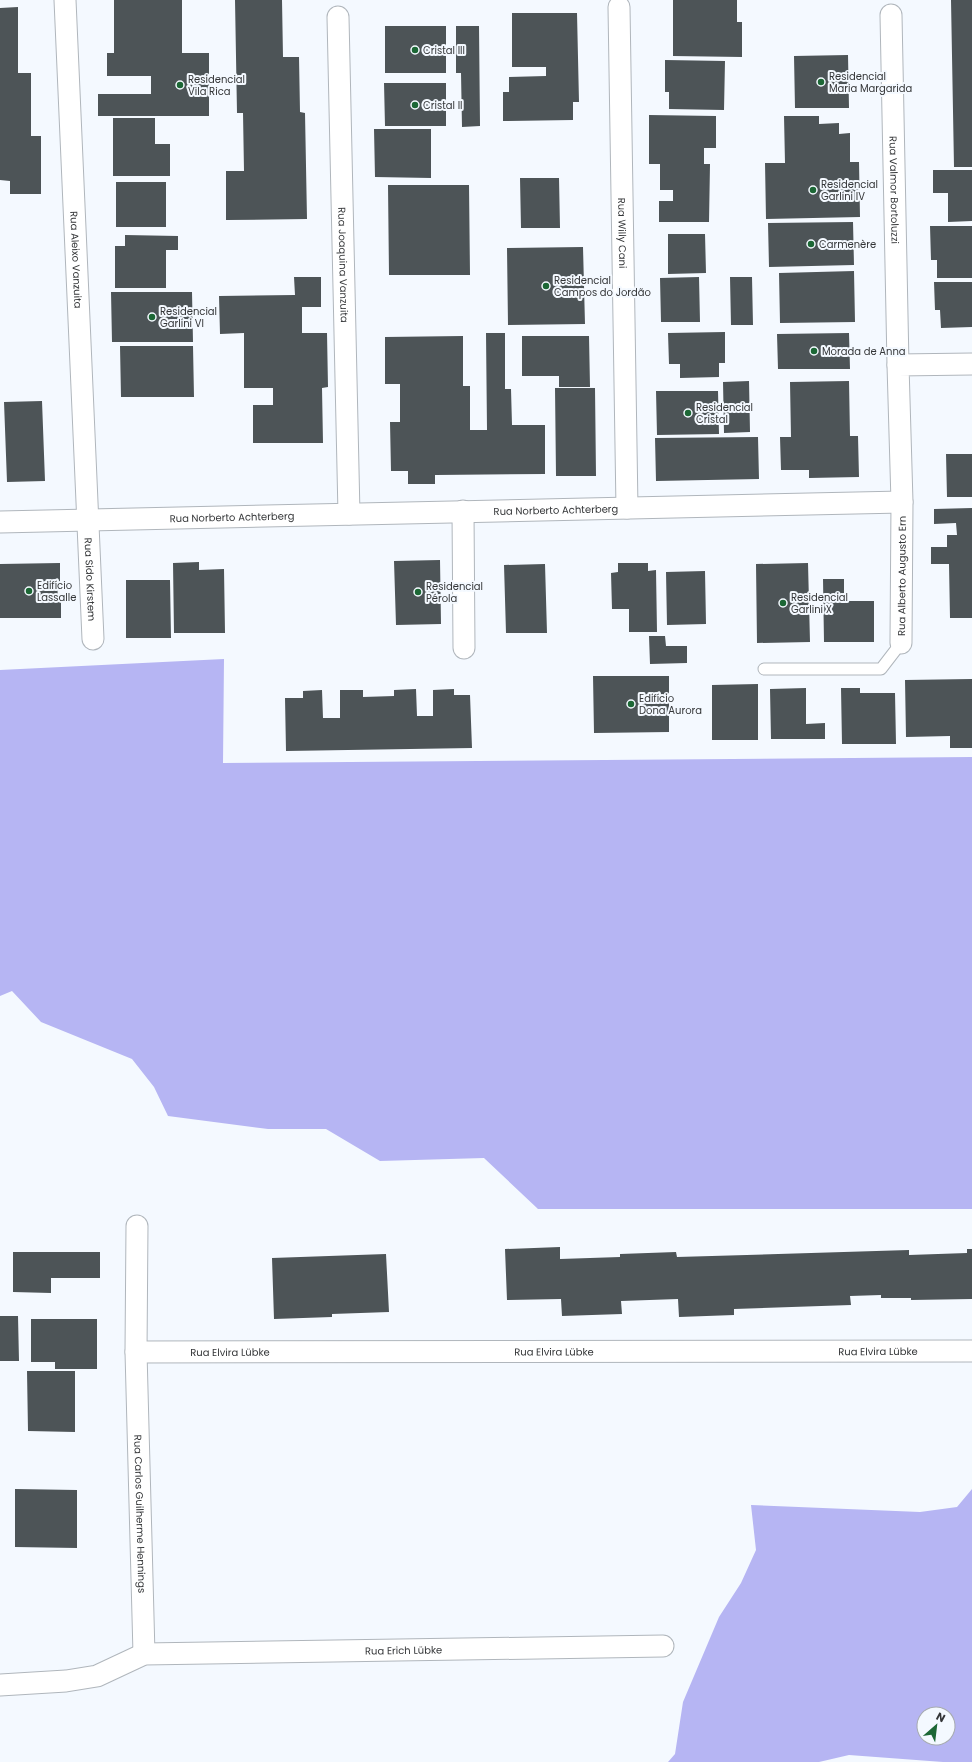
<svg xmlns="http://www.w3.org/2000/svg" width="972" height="1762" font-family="Poppins,sans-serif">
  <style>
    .forest { fill: #b6b5f3; fill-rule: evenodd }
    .building { fill: #4d5457 }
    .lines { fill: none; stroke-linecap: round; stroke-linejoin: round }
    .service-casing { stroke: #b0b6bc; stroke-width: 13 }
    .minor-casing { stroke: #b0b6bc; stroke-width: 23 }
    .service { stroke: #fff; stroke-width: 11 }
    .minor { stroke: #fff; stroke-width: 21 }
    .poi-dot { fill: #1c6735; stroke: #f4f9ff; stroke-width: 1.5 }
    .labels { text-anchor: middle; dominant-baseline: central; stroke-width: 4; stroke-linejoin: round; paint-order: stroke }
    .poi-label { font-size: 10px; fill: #343638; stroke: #f4f9ff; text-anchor: start }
    .street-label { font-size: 10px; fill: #343638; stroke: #f4f9ff }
  </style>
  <rect width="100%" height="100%" fill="#f4f9ff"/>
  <!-- forest -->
  <path class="forest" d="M224,659l-1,104 749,-6v452h-434l-54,-51 -104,3 -54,-32h-58l-100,-13 -14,-29 -22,-28 -91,-37 -29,-31 -12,5v-326z
    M972,1489v273h-29l-94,-7 -30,7h-151l7,-8 8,-52 36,-85 22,-34 15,-33 -5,-45 169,7 37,-5zM924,1714h24v24h-24z"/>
  <!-- building -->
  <path class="building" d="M114,0h68v53h27v63h-111v-22h53v-18h-44v-23h7z
    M235,0h47l1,57h16l1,55 5,1 2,106 -81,1v-49h18l-1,-58h-6z
    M673,0h64v22h5v35l-69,-1z
    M951,0h21v167h-18z
    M18,7v66h13v63h10v58h-31v-13l-10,-1v-172z
    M512,13h65l2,89h-6v18l-70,1v-29h6v-15l37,-1v-9h-34z
    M385,26h61v47h-61z
    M456,26h23l1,100 -18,1 -1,-54h-5z
    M848,55l1,53h-54l-1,-52z
    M665,60l60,1 -1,49 -55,-1v-17h-4z
    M384,83h62v43h-61z
    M649,115l67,1v32h-12v16h6l-1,58h-50v-21h14v-11h-13v-26h-11z
    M784,116h35v8l20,-1v11l11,-1v29h9l1,55 -94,2 -1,-56h20z
    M113,118h42v26h15v32h-57z
    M374,129h57v49l-56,-1z
    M933,170h39v51l-24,1v-29h-15z
    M520,178h39l1,50h-39z
    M116,182h50v45h-50z
    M388,185h81l1,90h-81z
    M853,222l1,43 -85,2 -1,-44z
    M930,226h42v52h-35v-18h-6z
    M668,234h37l1,39 -38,1z
    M125,235l53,1v14h-12v38h-51v-42h10z
    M583,247l2,77 -77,1 -1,-77z
    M854,271l1,51 -75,1 -1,-50z
    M294,277h27v30h-19v26h25l1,54 -6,1 1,55h-70v-38h20v-17h-29v-55l-24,1 -1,-38 76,-1z
    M699,277l1,45h-39l-1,-44z
    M730,277h22l1,48h-22z
    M934,282h38v45l-31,1 -1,-18h-5z
    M111,292h81l1,50h-81z
    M725,332v31h-6v14l-39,1v-14h-11l-1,-31z
    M486,333h19v56h6l1,36h33v49l-110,1v9h-27v-13h-17l-1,-49h10v-38h-15v-47l78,-1v50h7v44h17z
    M849,333l1,36h-72l-1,-35z
    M522,336h67l1,51h-31v-11h-37z
    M120,346h73l1,51h-73z
    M749,381l1,51 -26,1 -1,-51z
    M849,381l1,55h8l1,41 -50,1v-8h-28l-1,-33h11l-1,-55z
    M555,388h40l1,88h-40z
    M656,391h62l1,43 -62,1z
    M42,401l3,80 -38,1 -3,-80z
    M758,437l1,42 -103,2 -1,-43z
    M946,454h26v43h-25z
    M972,508v110h-22l-1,-54h-18v-17h16v-12h10l-1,-12 -22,1v-15z
    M440,560l1,64 -45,1 -2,-64z
    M199,562v8l25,-1 1,64h-51l-1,-70z
    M60,563v20h-3l1,15h3v20h-61v-54z
    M618,563h30v8l8,-1 1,62h-28v-23h-17l-1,-36 7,-1z
    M808,563l2,79 -53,1 -1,-79z
    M545,564l2,69h-41l-2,-68z
    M705,571l1,53 -39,1 -1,-53z
    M823,579h21v22h30v41h-50z
    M126,580h44l1,58h-45z
    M649,636h16l1,10h21v17l-37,1z
    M593,676h76v56l-75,1z
    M972,679v69h-22v-12l-44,1 -1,-57z
    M758,684v56h-46v-55z
    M806,688v36l19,-1v16h-54l-1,-50z
    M841,688h19v5h35l1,51h-54z
    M416,689l1,27h16v-26l21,-1v6h16l2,53 -186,3 -1,-53h18v-7l19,-1 1,28h17v-28h23v7l31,-1v-6z
    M560,1247v12l60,-2v-3l56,-2 1,5 232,-7v5l58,-2v-4h5v50l-61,1v-2h-30v-3l-31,1 1,9 -117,4v6l-55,2 -1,-18 -57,2 1,13 -60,2 -1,-17 -54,1 -2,-51z
    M13,1252h87v26h-49v15l-38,-1z
    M386,1254l3,58 -57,2v3l-58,2 -2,-61z
    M0,1316h18l1,45h-19z
    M31,1319h66v50h-42v-7h-24z
    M27,1371h48v61l-47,-1z
    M15,1489l62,1v58l-62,-1z"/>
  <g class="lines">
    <!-- service casing -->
    <g class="service-casing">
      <path id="service" d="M764,669h117l20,-26"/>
    </g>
    <!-- minor casing -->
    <g class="minor-casing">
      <g id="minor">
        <path id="s1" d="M65,0l28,639"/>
        <path id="s2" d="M619,7l8,501"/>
        <path id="s3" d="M891,15l7,350"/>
        <path id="s4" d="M338,17l11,497"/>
        <path d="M463,511l1,137"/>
        <path id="s5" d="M0,522l902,-20 -4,-137 74,-1"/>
        <path id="s6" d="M901,643l1,-141"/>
        <path id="s7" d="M137,1226l-1,126 8,302"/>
        <path id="s8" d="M136,1352l836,-1"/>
        <path id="s9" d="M0,1685l66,-4 31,-5 47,-22 519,-8"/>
      </g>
    </g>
    <!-- service -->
    <use href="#service" class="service"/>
    <!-- minor -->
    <use href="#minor" class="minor"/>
  </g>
  <!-- markers -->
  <g class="poi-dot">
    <circle cx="415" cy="50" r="4"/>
    <circle cx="821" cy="82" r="4"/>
    <circle cx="180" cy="85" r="4"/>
    <circle cx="415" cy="105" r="4"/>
    <circle cx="813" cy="190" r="4"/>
    <circle cx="811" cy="244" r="4"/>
    <circle cx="546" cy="286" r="4"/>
    <circle cx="152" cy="317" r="4"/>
    <circle cx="814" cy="351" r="4"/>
    <circle cx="688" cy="413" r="4"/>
    <circle cx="29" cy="591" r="4"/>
    <circle cx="418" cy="592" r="4"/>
    <circle cx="783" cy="603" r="4"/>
    <circle cx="631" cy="704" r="4"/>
  </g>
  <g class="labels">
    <!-- poi labels -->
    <g class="poi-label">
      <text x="423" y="50">Cristal III</text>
      <text x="829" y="76">Residencial<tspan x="829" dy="12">Maria Margarida</tspan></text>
      <text x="188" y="79">Residencial<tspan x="188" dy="12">Vila Rica</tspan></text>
      <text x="423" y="105">Cristal II</text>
      <text x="821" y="184">Residencial<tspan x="821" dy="12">Garlini IV</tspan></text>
      <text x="819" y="244">Carmenère</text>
      <text x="554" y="280">Residencial<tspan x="554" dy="12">Campos do Jordão</tspan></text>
      <text x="160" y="311">Residencial<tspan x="160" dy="12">Garlini VI</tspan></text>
      <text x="822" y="351">Morada de Anna</text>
      <text x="696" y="407">Residencial<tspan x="696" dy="12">Cristal</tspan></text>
      <text x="37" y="585">Edifício<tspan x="37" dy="12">Lassalle</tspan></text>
      <text x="426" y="586">Residencial<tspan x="426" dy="12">Pérola</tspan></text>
      <text x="791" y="597">Residencial<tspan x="791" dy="12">Garlini X</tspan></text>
      <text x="639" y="698">Edifício<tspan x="639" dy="12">Dona Aurora</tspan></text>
    </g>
    <!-- street labels -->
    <g class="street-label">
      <text stroke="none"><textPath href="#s3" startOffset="175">Rua Valmor Bortoluzzi</textPath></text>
      <text stroke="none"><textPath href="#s2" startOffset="226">Rua Willy Cani</textPath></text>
      <text stroke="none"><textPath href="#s1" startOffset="260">Rua Aleixo Vanzuita</textPath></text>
      <text stroke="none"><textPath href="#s4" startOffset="248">Rua Joaquina Vanzuita</textPath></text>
      <text stroke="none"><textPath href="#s5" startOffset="556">Rua Norberto Achterberg</textPath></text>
      <text stroke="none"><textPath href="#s5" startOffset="232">Rua Norberto Achterberg</textPath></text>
      <text stroke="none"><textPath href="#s6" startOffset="67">Rua Alberto Augusto Ern</textPath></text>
      <text stroke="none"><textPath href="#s1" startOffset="580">Rua Sido Kirstem</textPath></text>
      <text stroke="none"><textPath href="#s8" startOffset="418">Rua Elvira Lübke</textPath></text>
      <text stroke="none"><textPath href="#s8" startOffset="742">Rua Elvira Lübke</textPath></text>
      <text stroke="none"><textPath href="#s8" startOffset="94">Rua Elvira Lübke</textPath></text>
      <text stroke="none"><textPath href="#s7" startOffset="288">Rua Carlos Guilherme Hennings</textPath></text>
      <text stroke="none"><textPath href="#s9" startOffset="409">Rua Erich Lübke</textPath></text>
    </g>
  </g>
  <!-- north arrow -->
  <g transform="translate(936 1726) rotate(28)"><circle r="19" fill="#f4f9ff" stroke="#a7abaf"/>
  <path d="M0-3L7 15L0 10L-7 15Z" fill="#1c6735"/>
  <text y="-6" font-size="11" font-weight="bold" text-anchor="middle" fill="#343638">N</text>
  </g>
</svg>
